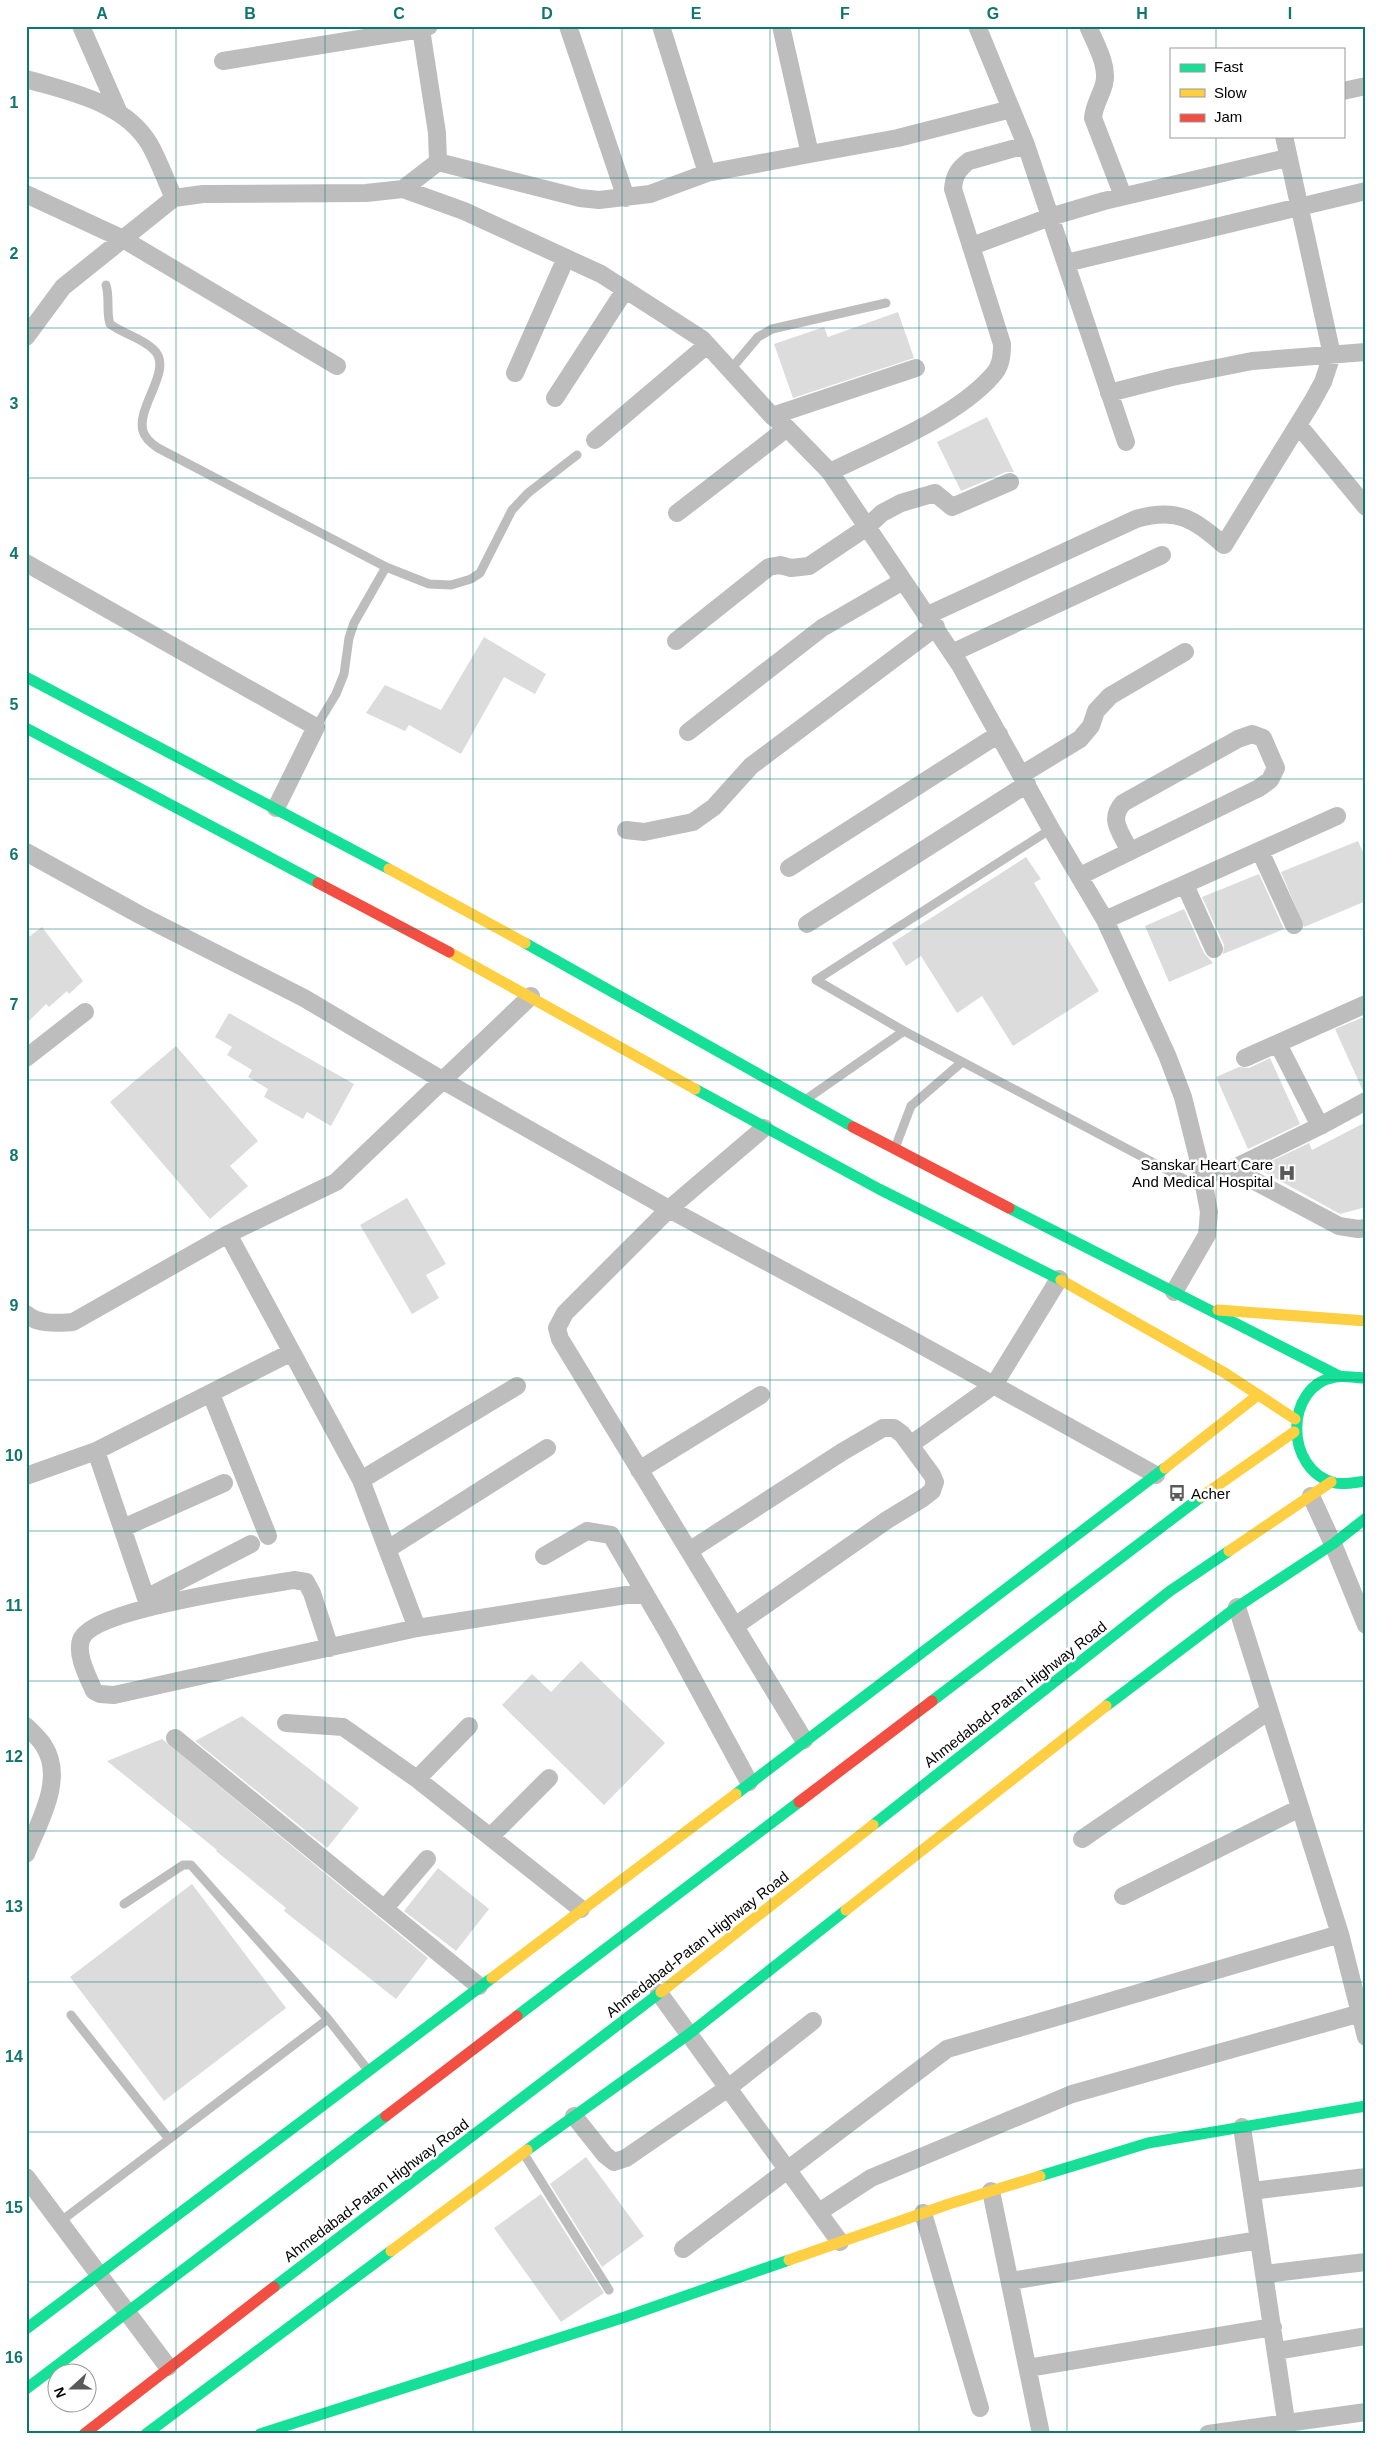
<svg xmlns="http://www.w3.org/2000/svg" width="1392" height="2460" font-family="Helvetica,sans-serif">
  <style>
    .building { fill: #dcdcdc }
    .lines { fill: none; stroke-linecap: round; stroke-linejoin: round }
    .lane { stroke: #bdbdbd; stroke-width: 9 }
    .street { stroke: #bdbdbd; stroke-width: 18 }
    .fast { stroke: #16e098; stroke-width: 11 }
    .slow { stroke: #ffcf43; stroke-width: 11 }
    .jam { stroke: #f24e42; stroke-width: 11 }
    .grid { fill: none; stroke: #0f766e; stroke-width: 1; stroke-opacity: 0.55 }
    .labels { text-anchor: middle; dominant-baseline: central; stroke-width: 5; stroke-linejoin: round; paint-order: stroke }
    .poi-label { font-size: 15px; fill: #000; stroke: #fff; text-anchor: end }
    .street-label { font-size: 15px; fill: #000; stroke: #fff }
    .neatline { fill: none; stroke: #0f766e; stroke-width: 2 }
    .grid-label { font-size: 16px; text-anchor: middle; font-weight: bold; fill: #0f766e }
  </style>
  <rect width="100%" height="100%" fill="#fff"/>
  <!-- building -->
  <path class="building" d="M898,312l16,46 -121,40 -19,-54 50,-17 4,10z
    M987,417l27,55h-8l-45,19 -24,-49z
    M484,637l62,37 -11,20 -31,-17 -43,77 -52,-29 -4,6 -39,-18 19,-28 56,25z
    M1358,841l8,18v42l-62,26 -23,-55z
    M1026,857l15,22 -7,4 65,108 -86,55 -31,-50 -25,17 -36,-57 -15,10 -14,-23z
    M1259,874l25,55 -61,25 1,-9 -22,-48z
    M1184,909l20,44 9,10 -44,19 -24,-56z
    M42,927l41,54 -14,13 -2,-3 -18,16 -3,-3 -20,20v-85z
    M229,1013l125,71 -23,42 -24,-14 -4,7 -39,-22 4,-8 -20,-12 4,-7 -25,-15 5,-8 -17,-10z
    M1366,1016v74l-3,1 -28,-62z
    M176,1046l82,95 -28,25 18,20 -38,33 -100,-117z
    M1270,1058l30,66 -52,25 -32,-72 23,-10 10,1z
    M1366,1122v85l-26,7 -83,-46 52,-25 3,7z
    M407,1198l39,66 -20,11 13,23 -27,16 -52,-89z
    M581,1661l84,82 -61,62 -102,-100 30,-31 19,18z
    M242,1716l117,92 -32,40 -132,-107z
    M162,1739l266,219 -32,41 -112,-88 2,-3 -70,-57 1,-1 -110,-89z
    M438,1868l51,41 -33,42 -52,-40z
    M192,1884l94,124 -122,93 -94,-124z
    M586,2157l58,79 -42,31 -52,-83z
    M541,2194l63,99 -43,29 -67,-94z"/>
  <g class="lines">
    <!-- lane -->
    <path class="lane" d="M106,285c4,13 0,27 4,39 13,10 33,14 44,26 20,19 -18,57 -11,81 2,8 9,13 15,17l228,119 43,17 22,1 20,-6 9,-6 32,-63 16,-17 49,-38
      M731,369l27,-32 14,-8 114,-26
      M316,727l20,-33 8,-20 5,-36 5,-15 32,-56
      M1051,829l-235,151 88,51 301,159
      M808,1098l96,-67
      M895,1148l16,-42 51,-44
      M124,1904l59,-39h8l137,154
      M71,2015l98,124
      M524,2154l85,136
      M61,2221l267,-202 40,51"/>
    <!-- street -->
    <path class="street" d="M81,26l38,87
      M568,26l58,172
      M661,26l46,147
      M1088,26c7,17 21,40 16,58 -3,12 -10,21 -11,34l30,78
      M223,61l198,-32
      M26,79c44,13 99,23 124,66 9,16 16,36 24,53
      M1343,91l23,-5
      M1026,145l100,297
      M810,154l88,-16 113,-29
      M438,162l142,36 19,2 51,-6 57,-21 103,-19 -29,-128
      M403,189l61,22 137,63 101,65 70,77 15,12 43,44 130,193 91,164 54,91 62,135 16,42 19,77 7,38 -2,23 -33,57
      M26,194l97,45 214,127
      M972,246l78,-29 54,-16 183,-43
      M1066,263l300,-72
      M26,337l37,-50 111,-89 29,-4 163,-1 37,-4 35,-27 -1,-29 -16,-104 8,-3
      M515,373l51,-115
      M1109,393l63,-16 80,-16 114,-9
      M555,398l70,-108
      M772,416l144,-48
      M1299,426l67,81
      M595,440l112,-95
      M830,472c49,-24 126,-55 162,-96 9,-9 10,-20 10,-32l-49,-155c1,-13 5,-20 16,-28l57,-16 -49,-119
      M677,513l110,-85
      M26,563l290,164 -40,81
      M926,616l210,-97c42,-12 57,0 88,26l88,-143 11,-20 9,-27 -48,-219
      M676,641l93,-74 11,-2 11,3 18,-2 58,-39 15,-14 19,-10 34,-10 17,14 58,-25
      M952,653l210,-98
      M688,732l134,-104 81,-47
      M1021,775l59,-36 11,-13 5,-15 14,-15 75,-44
      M626,830l18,2 49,-10 21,-15 37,-41 185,-139
      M1260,851l34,74
      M26,852l114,63 164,83 138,82 227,129 234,126 253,140
      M789,868l210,-134
      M1080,876l179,-88 11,-8 6,-12 -13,-30 -11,-4 -14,5 -115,64c-15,17 -2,29 6,47
      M1185,885l29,64
      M1105,920l232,-104
      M807,924l220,-140
      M1278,1044l42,82
      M26,1058l59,-46
      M1245,1058l121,-54
      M764,1128l-95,81 -104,104 -8,15 3,11 244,401
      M1232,1169l88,-43 46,-25
      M1202,1174l30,-5 107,57 19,3 8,-1
      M228,1234l133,246 56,148
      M26,1314c12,11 32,9 47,8l155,-88 108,-52 195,-186
      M211,1394l57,142
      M910,1445l84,-60 65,-106
      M96,1451l53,156
      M639,1470l122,-75
      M26,1476l70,-25 194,-98
      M361,1480l156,-94
      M1311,1496l22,48 33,81
      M123,1528l101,-45
      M388,1549l159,-101
      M689,1551l153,-99 41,-24h11l8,6 30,41 3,7 -3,9 -9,7 -36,22 -152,106
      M544,1556l43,-25 24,4 57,98 81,149
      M146,1598l105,-54
      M1237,1607l103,327 26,103
      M330,1648l-18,-55 -6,-11 -12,-2c-34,6 -202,29 -213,60 -5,15 7,37 13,51l6,3 14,1 303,-67 209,-33h20
      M286,1723l57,4 74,52 164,130
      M26,1726c6,6 14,13 18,20 21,33 -5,76 -18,108
      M175,1738l304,248
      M417,1779l52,-53
      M491,1836l58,-58
      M1082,1839l187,-128
      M1123,1896l177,-88
      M384,1909l43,-50
      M659,1993l181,249
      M574,2116l31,39 9,7 12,-4 102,-70 85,-67
      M1242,2127l46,307
      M26,2177l142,190
      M991,2191l50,243
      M1252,2191l114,-14
      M819,2212l52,-34 201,-84 289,-81
      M923,2213l57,195
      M683,2249l264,-200 393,-115
      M1265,2274l101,-12
      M1011,2281l248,-41
      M1277,2351l89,-15
      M1028,2368l245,-41
      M1208,2434l158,-22"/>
    <!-- fast -->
    <path class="fast" d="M26,677l363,192
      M26,728l292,155
      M525,943l328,184
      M695,1089l184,100 182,91
      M1009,1208l330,168
      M1366,1378c-10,0 -21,-3 -31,-1 -51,9 -51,93 0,106 9,2 22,-1 31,-2
      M932,1701l269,-204
      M1106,1706l131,-99 96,-63 33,-26
      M736,1794l429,-326
      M873,1825l297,-234 59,-40
      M517,2016l282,-214
      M527,2150l162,-116 157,-124
      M1040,2176l108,-33 218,-37
      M274,2287l387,-295
      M26,2329l466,-351
      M26,2389l360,-273
      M146,2434l245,-183
      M260,2434l362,-116 167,-58"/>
    <!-- slow -->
    <path class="slow" d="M389,869l136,74
      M449,952l246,137
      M1061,1280l164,93 70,46
      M1218,1310l148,11
      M1165,1468l93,-73
      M1201,1497l93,-65
      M1229,1551l102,-69
      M846,1910l260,-204
      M492,1978l244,-184
      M661,1992l212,-167
      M391,2251l136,-101
      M789,2260l160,-56 91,-28"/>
    <!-- jam -->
    <path class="jam" d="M318,883l131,69
      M853,1127l156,81
      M799,1802l133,-101
      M386,2116l131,-100
      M84,2434l190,-147"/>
  </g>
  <!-- grid -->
  <path class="grid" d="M176,26v2408M325,26v2408M473,26v2408M622,26v2408M770,26v2408M919,26v2408M1067,26v2408M1216,26v23M1216,136v2298M26,178h1340M26,328h1340M26,478h1340M26,629h1340M26,779h1340M26,929h1340M26,1080h1340M26,1230h1340M26,1380h1340M26,1531h1340M26,1681h1340M26,1831h1340M26,1982h1340M26,2132h1340M26,2282h1340"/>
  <!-- icons -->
  <defs>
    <g id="hospital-bare" transform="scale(1.35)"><path d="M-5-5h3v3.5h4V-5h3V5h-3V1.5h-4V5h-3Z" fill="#595959" stroke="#fff" stroke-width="2.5" paint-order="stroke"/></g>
    <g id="bus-bare" transform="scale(1.35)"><path d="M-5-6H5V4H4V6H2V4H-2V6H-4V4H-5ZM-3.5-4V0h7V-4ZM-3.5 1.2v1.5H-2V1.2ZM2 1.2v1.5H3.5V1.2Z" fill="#595959" stroke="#fff" stroke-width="2.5" paint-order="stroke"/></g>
  </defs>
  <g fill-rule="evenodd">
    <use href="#hospital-bare" x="1287" y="1173"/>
    <use href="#bus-bare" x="1177" y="1493"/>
  </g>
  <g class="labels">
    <!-- poi labels -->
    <g class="poi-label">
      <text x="1273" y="1164">Sanskar Heart Care<tspan x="1273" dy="17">And Medical Hospital</tspan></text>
      <text x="1191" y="1493" text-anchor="start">Acher</text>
    </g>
    <!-- street labels -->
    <g class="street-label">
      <text transform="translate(1015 1694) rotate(-38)">Ahmedabad-Patan Highway Road</text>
      <text transform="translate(697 1944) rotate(-38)">Ahmedabad-Patan Highway Road</text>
      <text transform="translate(376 2190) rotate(-37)">Ahmedabad-Patan Highway Road</text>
    </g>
  </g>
  <!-- border -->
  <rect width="1392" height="2460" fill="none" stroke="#ffffff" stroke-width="55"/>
  <!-- legend -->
  <rect x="1170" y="48" width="175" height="90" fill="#ffffff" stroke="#999999"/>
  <rect x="1180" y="64" width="25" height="8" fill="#16e098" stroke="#999999"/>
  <text x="1214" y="72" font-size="15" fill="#000000">Fast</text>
  <rect x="1180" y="89" width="25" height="8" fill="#ffcf43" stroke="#999999"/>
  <text x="1214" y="98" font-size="15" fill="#000000">Slow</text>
  <rect x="1180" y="114" width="25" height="8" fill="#f24e42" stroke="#999999"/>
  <text x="1214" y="122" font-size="15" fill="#000000">Jam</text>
  <!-- north arrow -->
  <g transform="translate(72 2388) rotate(249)"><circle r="24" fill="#ffffff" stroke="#999999"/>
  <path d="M0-4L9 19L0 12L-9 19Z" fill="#595959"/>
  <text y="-8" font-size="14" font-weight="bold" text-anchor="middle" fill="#000000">N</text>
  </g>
  <rect x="28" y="28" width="1336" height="2404" class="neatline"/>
  <g class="grid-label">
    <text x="102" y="19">A</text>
    <text x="250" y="19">B</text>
    <text x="399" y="19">C</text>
    <text x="547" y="19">D</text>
    <text x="696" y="19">E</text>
    <text x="845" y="19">F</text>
    <text x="993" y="19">G</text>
    <text x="1142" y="19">H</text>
    <text x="1290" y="19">I</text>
    <text x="14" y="108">1</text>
    <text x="14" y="259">2</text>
    <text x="14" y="409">3</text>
    <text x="14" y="559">4</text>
    <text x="14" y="710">5</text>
    <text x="14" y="860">6</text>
    <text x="14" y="1010">7</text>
    <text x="14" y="1161">8</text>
    <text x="14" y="1311">9</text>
    <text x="14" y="1461">10</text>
    <text x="14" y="1611">11</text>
    <text x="14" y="1762">12</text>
    <text x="14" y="1912">13</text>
    <text x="14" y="2062">14</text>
    <text x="14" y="2213">15</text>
    <text x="14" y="2363">16</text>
  </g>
</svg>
